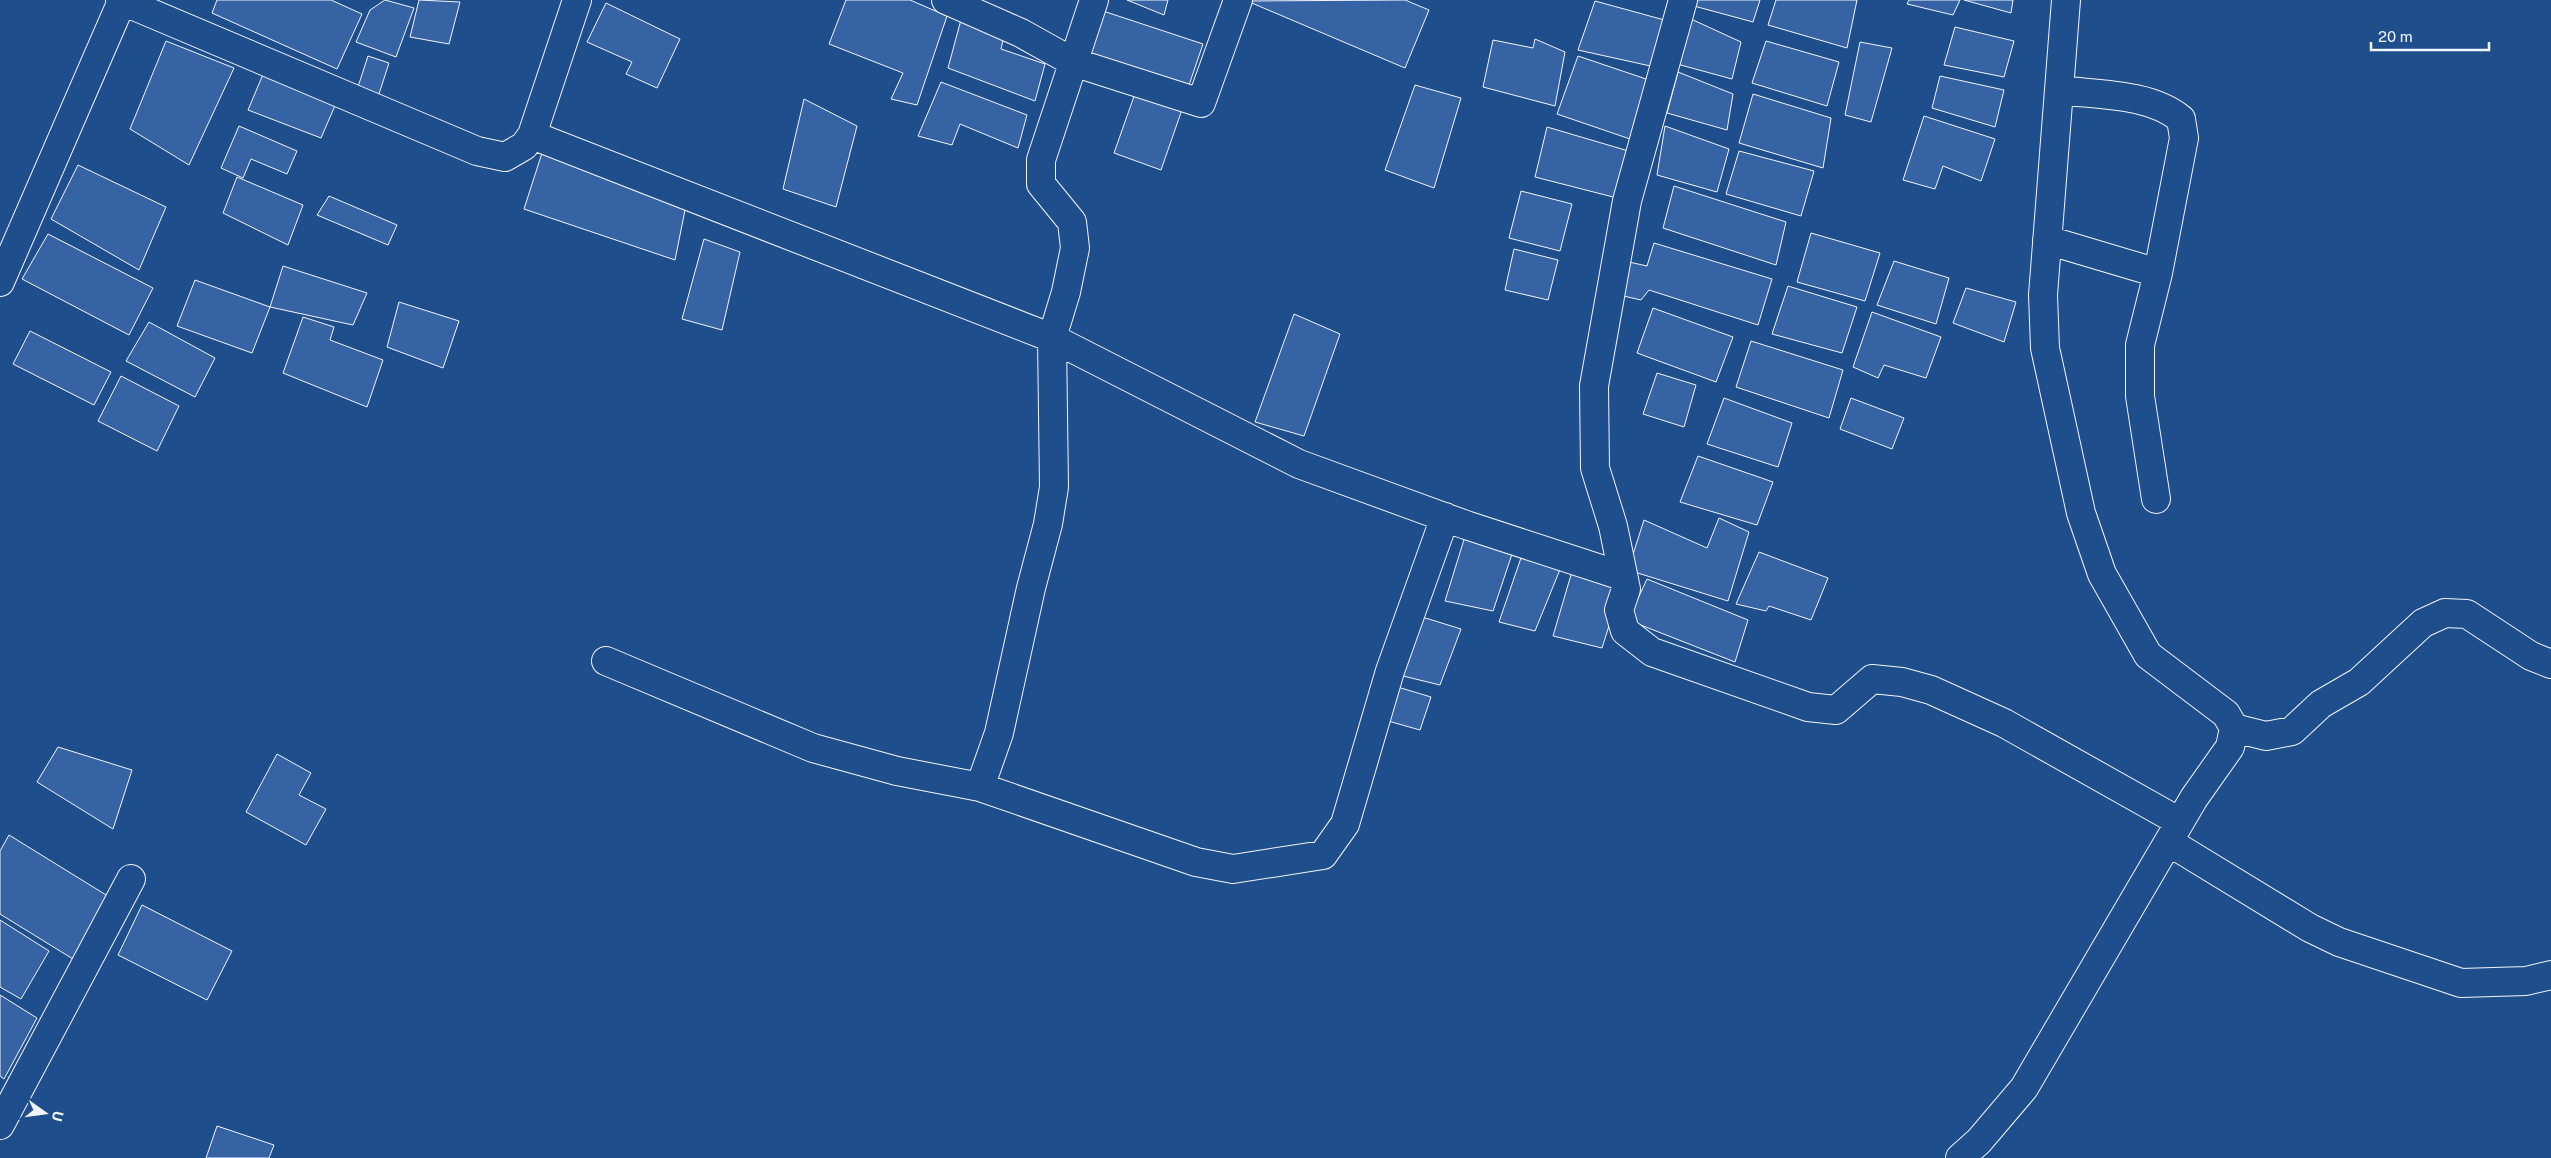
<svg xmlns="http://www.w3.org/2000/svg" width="2551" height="1158" font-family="'Public Sans',sans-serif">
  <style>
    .building { fill: #3563a3; stroke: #f2f6ff }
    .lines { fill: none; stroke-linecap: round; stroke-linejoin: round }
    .street-casing { stroke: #f2f6ff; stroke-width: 30 }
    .street { stroke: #1f4e8c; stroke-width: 28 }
  </style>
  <rect width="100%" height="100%" fill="#1f4e8c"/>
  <!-- building -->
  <path class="building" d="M217,0h114l31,14 -25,55 -125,-56z
    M385,0l29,8 -18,49 -40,-15 14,-32z
    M419,0l41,2 -11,42 -39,-7z
    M846,0h64l37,16 -30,89 -26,-6 12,-26 -74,-29z
    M1127,0h41l-4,15z
    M1405,0l24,10 -24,58 -158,-67z
    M1696,0h64l-7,22 -59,-16z
    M1776,0h81l-10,48 -79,-23z
    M1909,0h51l-7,15 -46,-11z
    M1964,0h49l-2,13z
    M1595,1l73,20 -13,46 -77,-17z
    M606,3l74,36 -23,49 -31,-14 6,-12 -45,-20z
    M1100,10l103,34 -17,50 -103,-34z
    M962,16l43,16 -4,17 44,15 -10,37 -87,-33z
    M1691,19l50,23 -9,37 -55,-15z
    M1955,27l59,14 -10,36 -60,-12z
    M1535,39l30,13 -10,54 -72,-19 10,-47 40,8z
    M166,41l68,27 -45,97 -59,-36z
    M1766,41l73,21 -12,44 -75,-23z
    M1860,42l32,6 -21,74 -26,-7z
    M368,56l21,7 -13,40 -21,-7z
    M1578,56l71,24 -16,60 -76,-26z
    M264,72l73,29 -16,37 -73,-28z
    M1678,72l55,22 -6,36 -60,-17z
    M1940,76l64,14 -9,37 -63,-19z
    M941,82l86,33 -9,33 -58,-24 -8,21 -34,-9z
    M1138,85l47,16 -24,69 -47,-17z
    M1415,85l46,13 -27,90 -49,-18z
    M1753,94l78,24 -8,50 -84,-25z
    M804,99l53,27 -21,81 -53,-18z
    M1924,116l71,23 -14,42 -38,-15 -8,23 -32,-9z
    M239,126l58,25 -10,23 -36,-15 -8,19 -22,-10z
    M1665,126l64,23 -12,43 -60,-17z
    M1547,127l85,25 -11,47 -86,-22z
    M1739,151l75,20 -13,45 -75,-22z
    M542,153l144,52 -11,55 -151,-51z
    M78,165l88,42 -27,63 -88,-51z
    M237,177l66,28 -15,40 -65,-32z
    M1674,186l112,36 -10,43 -113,-37z
    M1521,191l51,13 -12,47 -51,-13z
    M329,196l68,29 -9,20 -71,-30z
    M1811,233l69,20 -15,48 -68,-19z
    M48,234l105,54 -24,47 -107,-56z
    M704,239l36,13 -18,78 -40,-11z
    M1654,243l118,36 -14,46 -109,-35 -8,10 -22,-5 10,-33 18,4z
    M1514,249l44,11 -10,40 -43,-10z
    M1894,261l55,17 -13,46 -59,-19z
    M283,266l84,27 -14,32 -83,-18z
    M195,280l75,27 -18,46 -75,-27z
    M1788,286l69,21 -15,46 -70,-19z
    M1966,288l50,14 -12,40 -51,-19z
    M399,302l60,19 -16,47 -56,-21z
    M1653,308l80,29 -17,45 -79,-29z
    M1872,312l69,25 -15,41 -42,-13 -6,13 -25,-11z
    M1294,314l46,20 -36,102 -49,-14z
    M303,317l31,10 -4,13 53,20 -16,47 -84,-34z
    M149,322l66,36 -20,39 -69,-36z
    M30,331l81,41 -17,33 -81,-41z
    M1751,341l92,29 -14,48 -93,-31z
    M1657,373l39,12 -12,42 -41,-13z
    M121,376l58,30 -22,45 -59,-30z
    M1724,398l68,25 -14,44 -71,-23z
    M1851,398l53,20 -12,31 -52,-20z
    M1698,456l75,26 -16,43 -77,-23z
    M1719,518l30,14 -21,69 -100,-31 16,-50 63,28z
    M1466,533l48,15 -21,63 -48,-10z
    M1523,552l38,15 -26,64 -36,-9z
    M1759,552l69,26 -17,42 -42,-14 -3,5 -30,-7z
    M1573,568l48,20 -19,60 -49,-12z
    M1647,579l101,41 -13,42 -107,-42z
    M1419,616l42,13 -21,56 -41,-10z
    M1391,685l40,12 -11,33 -39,-11z
    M58,747l74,23 -19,59 -76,-47z
    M277,754l34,19 -12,22 27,14 -20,36 -60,-33z
    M9,835l102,63 -38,61 -73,-45v-63z
    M142,905l90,46 -25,49 -89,-45z
    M0,920l49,31 -28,48 -21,-12z
    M0,995l37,23 -33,61 -4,-3z
    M217,1126l57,19 -5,13h-63z"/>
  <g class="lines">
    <!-- street casing -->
    <g class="street-casing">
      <path id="street" d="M120,0l357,151 28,6 19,-11 8,-11 45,-135
        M946,0l75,33 52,29 128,41 37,-103
        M1683,0l-56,201 -33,185 1,82 18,58 13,63 -7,21 6,21 27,21 156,55 28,3 36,-31 30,3 29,8 73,33 176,99
        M2059,90c39,5 90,3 122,29l3,19 -26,135 -18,72v51l16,103
        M532,135l520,203 247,126 167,61 156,51
        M2047,240l111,33
        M0,282l122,-281
        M606,661l207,87 84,23 83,16 216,75 37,7 90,-14 22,-31 45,-153 55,-154
        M2234,728l32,8 26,-5 29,-27 38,-22 64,-59 22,-10 22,1 64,42 20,8
        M980,787l19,-54 32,-145 17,-64 6,-37 -2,-149 14,-46 9,-44 -3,-26 -31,-38v-24l53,-160
        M2169,842l141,86 29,14 122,41 65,-2 25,-6
        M0,1125l131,-246
        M1960,1158l19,-17 45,-53 170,-290 36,-51 4,-19 -8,-14 -78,-59 -46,-81 -21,-61 -36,-165 -2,-53 23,-295"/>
    </g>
    <!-- street -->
    <use href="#street" class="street"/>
  </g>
  <!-- north arrow -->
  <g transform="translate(45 1113) rotate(104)" stroke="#1f4e8c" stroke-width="4" paint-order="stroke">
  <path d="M0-4L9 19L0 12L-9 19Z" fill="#f2f6ff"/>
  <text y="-8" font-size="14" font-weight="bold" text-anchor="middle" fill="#f2f6ff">U</text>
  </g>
  <!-- scale -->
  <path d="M2371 42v8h118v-8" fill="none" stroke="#f2f6ff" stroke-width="2.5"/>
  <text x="2378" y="42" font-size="15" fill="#f2f6ff" stroke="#1f4e8c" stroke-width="4" paint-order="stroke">20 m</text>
</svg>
